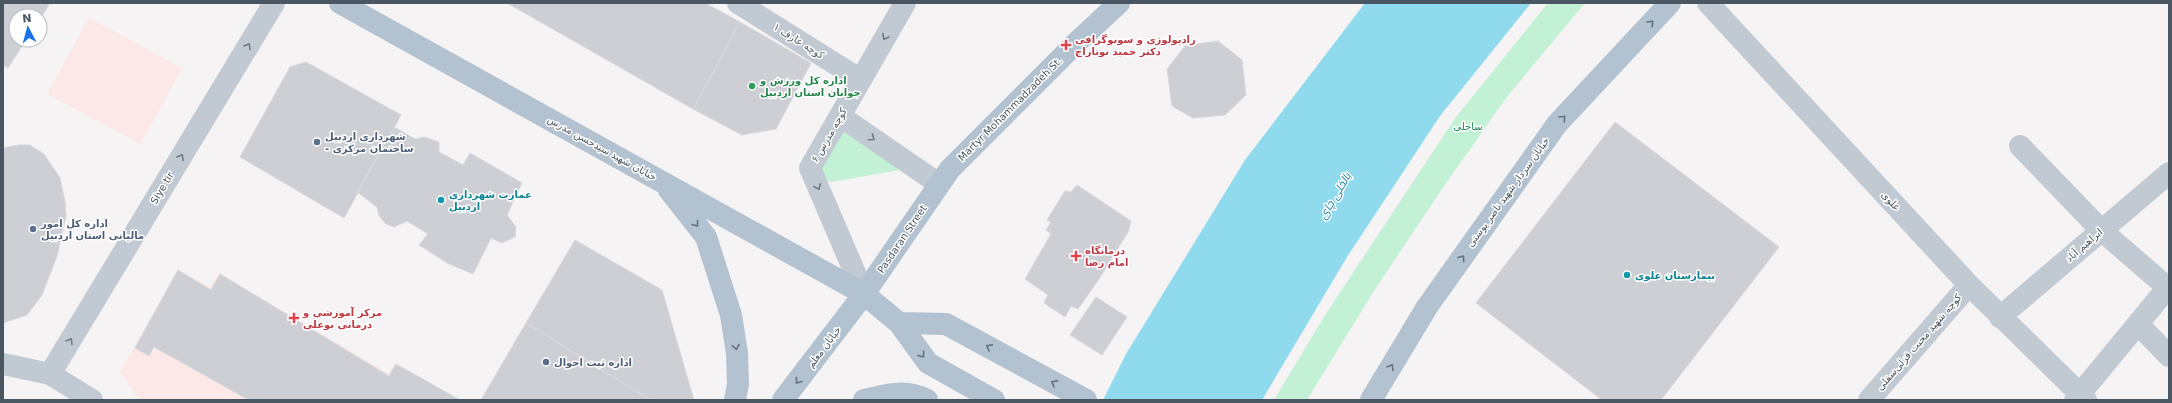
<svg xmlns="http://www.w3.org/2000/svg" width="2172" height="403" font-family="'DejaVu Sans',Cairo,sans-serif">
  <style>
    .medical { fill: #fce8e6 }
    .green { fill: #c3f1d5 }
    .water { fill: #90daee }
    .building { fill: #cdcfd5; stroke: #d7d9de }
    .lines { fill: none; stroke-linecap: round; stroke-linejoin: round }
    .minor { stroke: #c1cad2; stroke-width: 22 }
    .major { stroke: #b3c2d1; stroke-width: 22 }
    .oneway { stroke: #64717d }
    .oneway2 { stroke: #6e7983 }
    .health-dot { fill: #e0444e; stroke: #fff; stroke-width: 1.5 }
    .leisure-dot { fill: #2e9e5b; stroke: #fff; stroke-width: 1.5 }
    .service-dot { fill: #5c6f8a; stroke: #fff; stroke-width: 1.5 }
    .culture-dot { fill: #0f9aa8; stroke: #fff; stroke-width: 1.5 }
    .labels { text-anchor: middle; dominant-baseline: central; stroke-width: 3; stroke-linejoin: round; paint-order: stroke }
    .health-label { font-size: 10px; font-weight: bold; fill: #be3a42; stroke: #fff; text-anchor: start }
    .street-label { font-size: 10px; fill: #4a5661; stroke: #fff }
    .leisure-label { font-size: 10px; font-weight: bold; fill: #27864d; stroke: #fff; text-anchor: start }
    .park-label { font-size: 10px; fill: #17864f; stroke: #fff }
    .service-label { font-size: 10px; font-weight: bold; fill: #4e5e75; stroke: #fff; text-anchor: start }
    .culture-label { font-size: 10px; font-weight: bold; fill: #0d838f; stroke: #fff; text-anchor: start }
    .water-label { font-size: 11px; font-style: italic; fill: #0c7c9b; stroke: #fff }
  </style>
  <rect width="100%" height="100%" fill="#f5f3f3"/>
  <!-- medical -->
  <path class="medical" d="M89,18l93,50 -41,76 -94,-50z
    M178,269l32,18 9,-14 170,101 6,-11 67,37 -66,-35 -7,11 -169,-101 -9,15 -32,-20 -44,78 14,8 5,-9 95,53h-109l-20,-28z"/>
  <!-- green -->
  <path class="green" d="M1548,3h37l-79,95 -64,91 -70,105 -65,106h-33l53,-88 129,-195z
    M843,127l57,43 -69,12 -15,-8z"/>
  <!-- water -->
  <path class="water" d="M1365,3h166l-91,113 -93,141 -85,143h-159l23,-46 119,-194z"/>
  <!-- building -->
  <path class="building" d="M3,3h47l-10,16v-3h-24v24h10l-18,28 -5,-3z
    M507,3h198l35,19 -47,87z
    M740,22l71,41 -35,66 -34,6 -49,-26z
    M1218,41l24,19 4,35 -21,20 -32,3 -21,-12 -5,-37 18,-23z
    M306,62l95,53 -57,103 -104,-61 50,-90z
    M1615,122l164,125 -118,153h-59l-126,-97z
    M394,127l21,12 9,-2 15,5v10l24,13 7,-12 52,30 -15,32 9,12 -1,10 -13,6 -11,-5 -18,36 -26,-11 -28,-18 9,-11 -21,-13 -13,6 -8,-3 -7,-8 -2,-9 -20,-15z
    M18,145h12l14,9 16,24 5,24 1,14 -9,40 -15,39 -15,20 -24,8v-175z
    M1077,185l54,36 -3,11 -29,47 -21,30 -7,-3 -6,11 -21,-14 4,-8 -23,-16 26,-45 -5,-4 5,-8 -4,-2 18,-29 6,1z
    M575,240l87,50 32,110h-43l-125,-77z
    M178,270l33,20 9,-16 169,102 7,-12 64,36h-211l-95,-53 -5,9 -14,-8z
    M1096,297l31,20 -25,38 -32,-20z
    M526,323l125,77h-170z"/>
  <g class="lines">
    <!-- minor -->
    <path class="minor" d="M738,3l123,77
      M1708,3l261,282 117,115
      M840,116l99,68
      M2020,146l81,84 67,58
      M864,294l-54,-126 95,-165
      M2000,317l169,-144
      M2138,324l31,32
      M3,364l47,10 42,26
      M50,374l224,-371
      M1869,400l100,-115
      M2075,400l94,-114"/>
    <!-- major -->
    <path class="major" d="M340,3l524,291 35,29 29,40 66,37
      M669,190l37,47 25,78 6,38 1,31 -3,16
      M899,323l47,1 140,76
      M783,400l81,-106 86,-125 125,-125 44,-41
      M864,400c23,-5 41,-12 63,0
      M1371,400l56,-93 130,-183 113,-121"/>
  </g>
  <!-- one-way arrows -->
  <defs><path id="oneway-chevron" d="M-2-3.5L2.5 0L-2 3.5" fill="none" stroke-width="1.6" stroke-linecap="round" stroke-linejoin="round"/></defs>
  <g class="oneway">
    <use href="#oneway-chevron" transform="translate(1651 23) rotate(-47)"/>
    <use href="#oneway-chevron" transform="translate(1563 118) rotate(-47)"/>
    <use href="#oneway-chevron" transform="translate(696 224) rotate(52)"/>
    <use href="#oneway-chevron" transform="translate(1462 258) rotate(-54)"/>
    <use href="#oneway-chevron" transform="translate(736 347) rotate(81)"/>
    <use href="#oneway-chevron" transform="translate(989 347) rotate(-151)"/>
    <use href="#oneway-chevron" transform="translate(922 355) rotate(54)"/>
    <use href="#oneway-chevron" transform="translate(1391 367) rotate(-59)"/>
    <use href="#oneway-chevron" transform="translate(798 381) rotate(128)"/>
    <use href="#oneway-chevron" transform="translate(1054 383) rotate(-152)"/>
  </g>
  <g class="oneway2">
    <use href="#oneway-chevron" transform="translate(885 37) rotate(120)"/>
    <use href="#oneway-chevron" transform="translate(248 46) rotate(-59)"/>
    <use href="#oneway-chevron" transform="translate(872 138) rotate(35)"/>
    <use href="#oneway-chevron" transform="translate(181 157) rotate(-59)"/>
    <use href="#oneway-chevron" transform="translate(818 187) rotate(66)"/>
    <use href="#oneway-chevron" transform="translate(70 341) rotate(-59)"/>
  </g>
  <!-- markers -->
  <g class="health-dot">
    <path d="M1064 39h4v4h4v4h-4v4h-4v-4h-4v-4h4z"/>
    <path d="M1074 250h4v4h4v4h-4v4h-4v-4h-4v-4h4z"/>
    <path d="M292 312h4v4h4v4h-4v4h-4v-4h-4v-4h4z"/>
  </g>
  <circle class="leisure-dot" cx="752" cy="86" r="4"/>
  <g class="service-dot">
    <circle cx="317" cy="142" r="4"/>
    <circle cx="33" cy="229" r="4"/>
    <circle cx="546" cy="362" r="4"/>
  </g>
  <g class="culture-dot">
    <circle cx="441" cy="200" r="4"/>
    <circle cx="1627" cy="275" r="4"/>
  </g>
  <g class="labels">
    <!-- health labels -->
    <g class="health-label">
      <text x="1075" y="39">رادیولوژی و سونوگرافی<tspan x="1075" dy="12">دکتر حمید نوتاراج</tspan></text>
      <text x="1085" y="250">درمانگاه<tspan x="1085" dy="12">امام رضا</tspan></text>
      <text x="303" y="312">مرکز آموزشی و<tspan x="303" dy="12">درمانی بوعلی</tspan></text>
    </g>
    <!-- street labels -->
    <g class="street-label">
      <text transform="translate(799 41) rotate(32)">کوچه عارف ۱</text>
      <text transform="translate(1010 109) rotate(-45)">Martyr Mohammadzadeh St.</text>
      <text transform="translate(829 135) rotate(-60)">کوچه مدرس ۶</text>
      <text transform="translate(602 148) rotate(29)">خیابان شهید سیدحسن مدرس</text>
      <text transform="translate(162 188) rotate(-59)">Siye tir</text>
      <text transform="translate(1508 192) rotate(-54)">خیابان سردار شهید ناصر پوستی</text>
      <text transform="translate(1891 201) rotate(47)">علوی</text>
      <text transform="translate(902 239) rotate(-56)">Pasdaran Street</text>
      <text transform="translate(2084 245) rotate(-41)">ابراهیم آباد</text>
      <text transform="translate(1919 342) rotate(-49)">کوچه شهید محبت قزلی‌سفلی</text>
      <text transform="translate(824 347) rotate(-53)">خیابان معلم</text>
    </g>
    <!-- leisure labels -->
    <g class="leisure-label">
      <text x="760" y="80">اداره کل ورزش و<tspan x="760" dy="12">جوانان استان اردبیل</tspan></text>
    </g>
    <!-- park labels -->
    <g class="park-label">
      <text x="1468" y="126">ساحلی</text>
    </g>
    <!-- service labels -->
    <g class="service-label">
      <text x="325" y="136">شهرداری اردبیل<tspan x="325" dy="12">- ساختمان مرکزی</tspan></text>
      <text x="41" y="223">اداره کل امور<tspan x="41" dy="12">مالیاتی استان اردبیل</tspan></text>
      <text x="554" y="362">اداره ثبت احوال</text>
    </g>
    <!-- culture labels -->
    <g class="culture-label">
      <text x="449" y="194">عمارت شهرداری<tspan x="449" dy="12">اردبیل</tspan></text>
      <text x="1635" y="275">بیمارستان علوی</text>
    </g>
    <!-- water labels -->
    <g class="water-label">
      <text transform="translate(1335 196) rotate(-59)">بالخلی چای</text>
    </g>
  </g>
  <!-- border -->
  <rect width="2172" height="403" fill="none" stroke="#4a5661" stroke-width="8"/>
  <!-- north arrow -->
  <g transform="translate(28 28) rotate(354)"><circle r="19" fill="#ffffff" stroke="#b7bbc0"/>
  <path d="M0-3L7 15L0 10L-7 15Z" fill="#1a73e8"/>
  <text y="-6" font-size="11" font-weight="bold" text-anchor="middle" fill="#4a5661">N</text>
  </g>
</svg>
